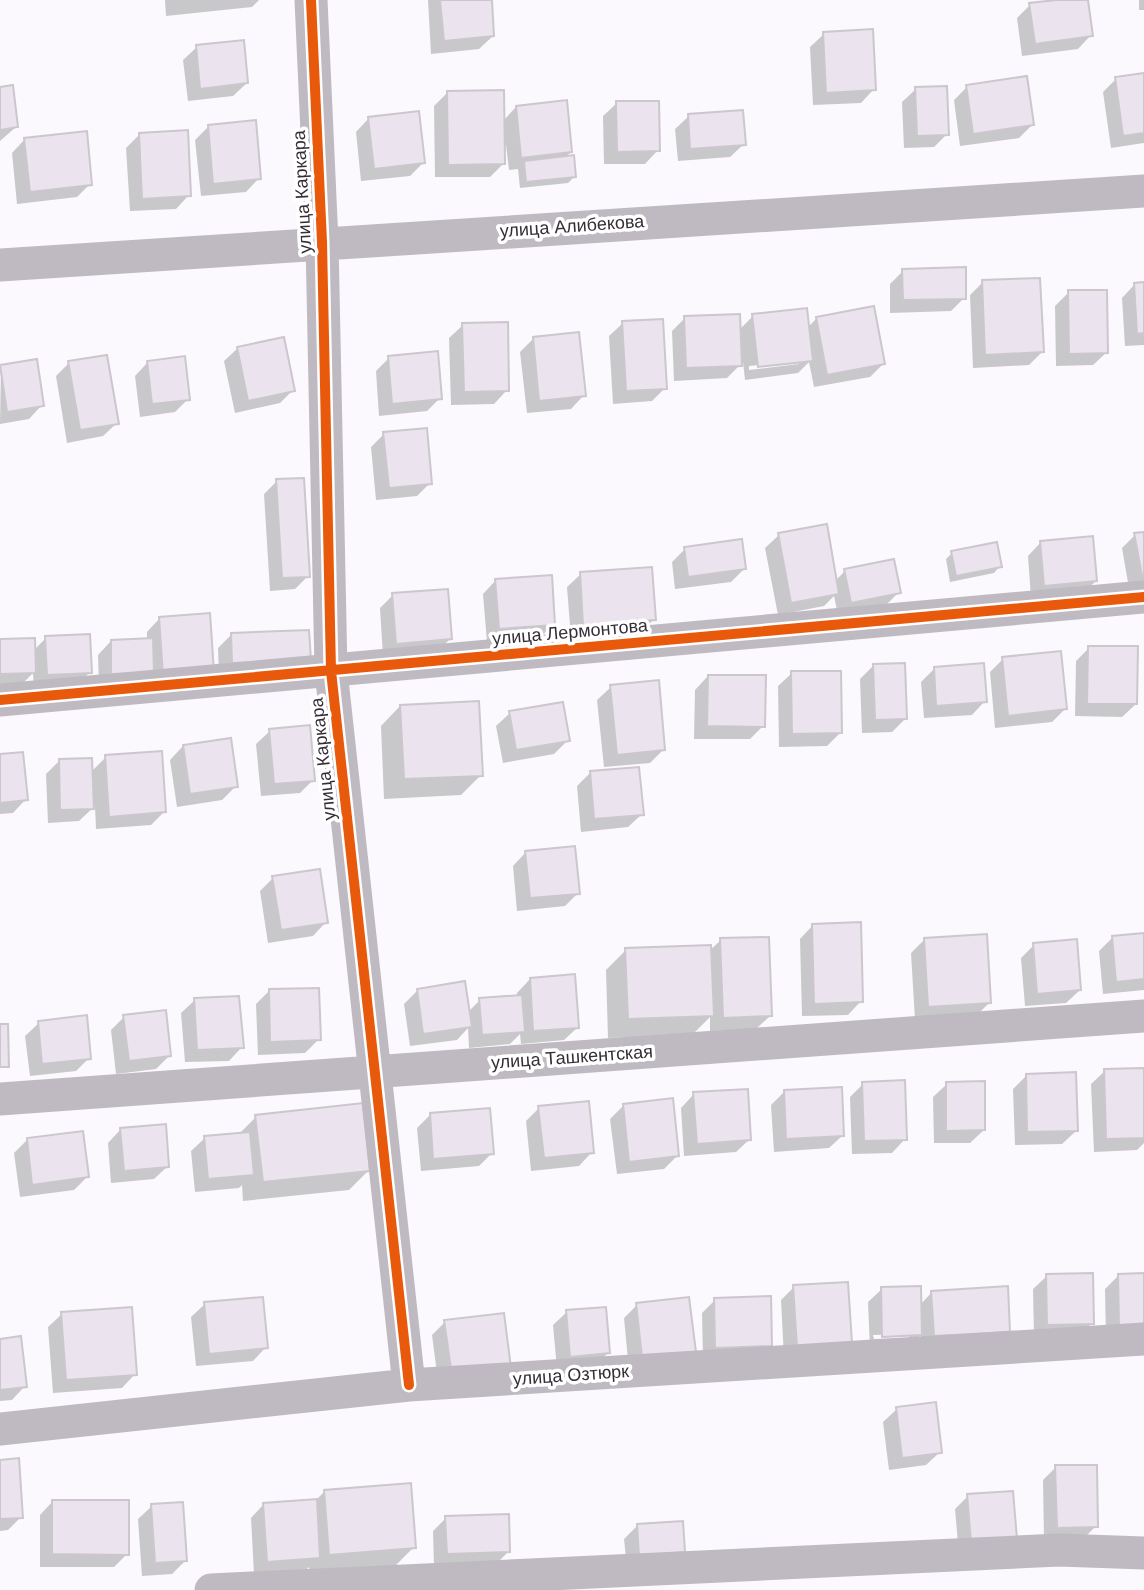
<svg xmlns="http://www.w3.org/2000/svg" width="1144" height="1590" font-family="Helvetica,sans-serif">
  <style>
    .shadow { fill: #0003; fill-rule: evenodd }
    .building { fill: #ebe3ee; stroke: #cbc7cd; stroke-width: 2 }
    .lines { fill: none; stroke-linecap: round; stroke-linejoin: round }
    .minor { stroke: #bfbac1; stroke-width: 33 }
    .cycleway-casing { stroke: #fff; stroke-width: 15 }
    .cycleway { stroke: #e8590c; stroke-width: 10 }
    .labels { text-anchor: middle; dominant-baseline: central; stroke-width: 7; stroke-linejoin: round; paint-order: stroke }
    .street-label { font-size: 18px; fill: #352e37; stroke: #fff }
  </style>
  <rect width="100%" height="100%" fill="#fbf9fd"/>
  <!-- shadow -->
  <path class="shadow" d="M165,0h94l-7,7 -86,9z
    M428,0h62l3,36 -14,13 -48,5z
    M1070,0h17l4,35 -13,14 -56,7 -5,-38 13,-13z
    M1139,0h5v10h-5z
    M824,34l50,55 -13,14 -48,2 -3,-58z
    M197,47l50,36 -14,13 -45,5 -5,-41z
    M1144,74v69l-33,5 -8,-56 13,-13z
    M967,87l65,38 -13,13 -59,8 -6,-46z
    M0,89l16,38 -16,14z
    M916,89l31,45 -13,13 -30,1 -2,-46z
    M448,92l55,29 13,-14 55,45 -7,6 10,19 -6,6 -48,5 -2,-19 -9,1 -3,-25 -3,1v18l-13,13h-55l-1,-71z
    M617,103l41,47 -13,14h-41l-1,-48z
    M689,116l55,28 -14,13 -52,4 -3,-32z
    M369,118l54,45 -13,13 -49,5 -5,-49z
    M209,126l50,52 -13,14 -45,4 -6,-56z
    M140,134l49,61 -13,14 -46,2 -4,-63z
    M25,139l65,45 -13,13 -60,7 -5,-51z
    M903,271l61,27 -13,13 -61,2v-29z
    M983,282l59,70 -13,13 -56,3 -3,-73z
    M1135,284h9v61l-19,1 -3,-48z
    M1069,292l38,60 -14,13 -37,1 -1,-60z
    M753,316l55,11 9,-9 66,46 -13,13 -56,10 -5,-25 -11,11 -53,7 -2,-18 -16,16 -53,3 -2,-50 13,-13 54,12zM799,361v3l-50,6v-4z
    M623,323l42,65 -13,13 -39,3 -4,-68z
    M463,325l44,65 -13,14 -43,1 -2,-67z
    M534,338l50,57 -13,14 -44,4 -7,-61z
    M238,348l55,42 -13,13 -45,10 -11,-52z
    M389,358l51,40 -13,13 -48,5 -3,-45z
    M148,362l40,37 -13,13 -35,5 -5,-41z
    M69,363l48,60 -14,13 -36,7 -11,-67z
    M1,367l41,38 -13,14 -29,5z
    M384,434l46,49 -13,13 -41,4 -5,-53z
    M277,481l31,95 -13,13 -25,2 -6,-97z
    M1144,533v58l-14,3 -8,-46 13,-13z
    M779,535l56,46 10,-10 54,21 -14,14 -47,9 -4,-19 -10,10 -46,9 -13,-67z
    M1041,542l55,39 -14,13 -51,4 -3,-42z
    M685,549l59,20 -13,13 -56,7 -3,-27z
    M952,553l48,13 -6,7 -44,9 -4,-23z
    M581,574l73,45 -13,13 -70,6 -4,-51z
    M496,580l57,44 -13,14 -53,4 -4,-48z
    M393,595l57,44 -13,13 -54,4 -3,-48z
    M160,618l52,54 -113,15 -1,-32 13,-14 36,-1v-8z
    M308,632l-89,43 -1,-27 13,-13z
    M46,638l44,34 -13,13 -43,3 -1,-15 -12,12 -21,1v-45l34,9z
    M1089,648l47,56 -14,13 -47,-1 1,-55z
    M1003,659l62,50 -13,13 -57,6 -5,-56z
    M873,666l32,53 -13,13 -30,1 -2,-54z
    M935,668l50,33 -13,14 -48,3 -3,-36z
    M792,673l48,60 -13,13 -48,1 -1,-61z
    M708,676l55,50 -13,13h-56l1,-49z
    M611,687l52,63 -13,13 -46,4 -7,-67z
    M400,706l81,69 -20,20 -77,4 -3,-73z
    M510,713l58,27 -14,14 -51,9 -7,-37z
    M270,731l43,49 -13,13 -39,3 -5,-52z
    M183,746l53,40 -14,14 -45,7 -7,-47z
    M0,756l26,43 -13,14 -13,1z
    M106,757l58,55 -13,13 -55,4 -1,-23 -16,15 -31,2 -2,-49 13,-13 32,11z
    M590,773l52,41 -14,13 -47,5 -4,-46z
    M526,852l52,41 -13,13 -48,5 -4,-45z
    M273,878l53,44 -13,14 -45,7 -8,-52z
    M813,925l48,76 -13,14 -46,1 -2,-77z
    M1144,935v55l-41,4 -4,-43 13,-13z
    M721,940l49,76 -14,13 -46,2v-14l-18,18 -84,3 -2,-68 20,-20 83,1z
    M924,940l65,63 -13,13 -61,4 -4,-67z
    M1034,945l46,45 -14,13 -41,3 -4,-48z
    M530,979l48,48 -14,13 -43,4 -1,-10 -10,10 -41,4 -1,-20 -11,12 -47,6 -6,-42 14,-14 50,22 12,-12 37,-3v-4z
    M269,991l50,48 -14,14 -47,2 -2,-51z
    M195,1000l47,47 -13,14 -44,1 -4,-49z
    M124,1017l45,39 -13,13 -40,5 -5,-44z
    M39,1023l50,35 -13,13 -46,5 -5,-40z
    M1144,1069v74l-7,7 -43,2 -3,-68 14,-13z
    M1026,1076l50,55 -14,13 -47,1 -2,-56z
    M863,1084l42,55 -13,14 -40,1 -2,-57z
    M947,1084l37,46 -14,13h-36l-1,-46z
    M784,1092l59,43 -14,13 -55,4 -3,-47z
    M694,1094l56,45 -14,13 -52,4 -3,-48z
    M623,1106l54,50 -13,13 -47,5 -7,-55z
    M539,1108l53,44 -13,14 -48,5 -5,-50z
    M430,1115l62,38 -13,13 -58,5 -4,-43z
    M256,1117l113,53 -20,20 -106,11 -1,-16 -3,3 -44,4 -4,-41 14,-13 33,-3z
    M121,1129l47,37 -14,13 -43,4 -3,-40z
    M27,1140l60,37 -13,13 -54,7 -6,-44z
    M1144,1275v63l-38,1 -1,-50 13,-13z
    M1047,1276l45,47 -13,13 -45,1 -1,-48z
    M794,1287l56,56 -66,16 -3,-59z
    M1006,1288l-85,61v-14l-14,13 -37,1 -2,-47 14,-13 38,16 12,-13zM909,1334v4l-35,1 -1,-4z
    M688,1299l-59,71 -5,-52 13,-13z
    M715,1300l55,46 -67,14 -1,-47z
    M205,1304l61,43 -13,14 -57,5 -5,-49z
    M567,1312l41,41 -14,13 -37,3 -4,-44z
    M62,1314l73,60 -13,14 -69,5 -5,-66z
    M445,1322l51,59 -57,8 -7,-54z
    M0,1340l25,46 -13,14 -12,1z
    M897,1409l43,43 -14,13 -37,5 -6,-48z
    M0,1462l21,55 -13,13 -8,1z
    M1056,1467l40,59 -14,14 -38,1 -1,-61z
    M324,1492l90,55 -20,20 -84,7 -1,-7 -4,4 -51,3 -3,-56 13,-14 51,-3z
    M1012,1493l-53,62 -4,-46 13,-13z
    M53,1501l74,53 -13,13h-74v-52z
    M152,1506l33,55 -13,13 -30,2 -4,-57z
    M446,1518l62,34 -13,13 -61,2 -1,-36z
    M681,1523l-54,45 -3,-29 13,-13z"/>
  <!-- building -->
  <path class="building" d="M440,0h52l2,36 -50,5z
    M1056,0h32l5,36 -58,8 -6,-41z
    M873,29l3,61 -50,3 -3,-61z
    M244,40l4,43 -48,6 -4,-44z
    M1144,73v60l-21,3 -8,-59z
    M1027,76l7,49 -61,9 -7,-49z
    M13,85l5,42 -18,3v-43z
    M947,86l2,49 -32,1 -2,-49z
    M504,90l1,74 -57,1 -1,-74z
    M567,100l5,52 -51,6 -5,-52z
    M616,101h43l1,50 -43,1z
    M743,110l3,35 -56,4 -2,-35z
    M419,111l6,52 -51,6 -6,-52z
    M256,120l5,59 -48,5 -5,-59z
    M188,130l3,66 -49,3 -3,-66z
    M87,131l5,54 -62,7 -6,-54z
    M574,155l2,22 -50,5 -2,-21z
    M966,267v32l-63,1 -1,-31z
    M1040,278l4,74 -59,3 -3,-75z
    M1144,282v51l-7,1 -3,-51z
    M1068,290h39l1,63 -39,1z
    M874,306l11,58 -58,11 -11,-58z
    M807,308l6,53 -55,6 -6,-53z
    M740,314l2,52 -56,2 -2,-52z
    M663,319l4,70 -41,2 -4,-70z
    M508,322l1,69 -45,1 -2,-69z
    M579,332l7,64 -47,5 -6,-64z
    M284,337l11,54 -47,10 -11,-54z
    M438,351l4,48 -50,5 -4,-48z
    M107,355l12,69 -39,6 -12,-69z
    M185,356l5,44 -38,4 -5,-43z
    M37,359l7,47 -37,6 -7,-47z
    M427,428l5,56 -43,4 -6,-56z
    M304,478l6,99 -28,1 -6,-99z
    M827,524l12,70 -48,9 -13,-70z
    M1144,532v49h-1l-9,-48z
    M1093,536l4,45 -53,5 -4,-45z
    M742,539l4,30 -58,8 -4,-30z
    M997,542l5,25 -46,9 -5,-25z
    M894,559l7,34 -50,10 -7,-34z
    M652,567l4,53 -73,5 -3,-53z
    M552,575l3,50 -56,4 -4,-50z
    M448,589l4,50 -56,5 -4,-51z
    M210,613l4,59 -51,4 -4,-59z
    M309,630l2,30 -79,3 -1,-30z
    M90,634l2,39 -45,2 -2,-39z
    M35,638l1,35 -36,1v-35z
    M153,638l1,35 -43,1v-34z
    M1088,646h50l-1,58h-50z
    M1061,651l6,58 -59,7 -6,-59z
    M905,663l2,56 -32,1 -2,-56z
    M984,663l3,39 -51,4 -2,-39z
    M791,671h50l1,62 -50,1z
    M708,675h58l-1,52 -58,-1z
    M659,680l6,70 -48,5 -7,-70z
    M479,701l4,75 -79,3 -4,-74z
    M563,702l7,39 -54,9 -7,-39z
    M310,725l5,56 -41,3 -5,-55z
    M231,738l7,49 -48,7 -7,-49z
    M162,751l4,61 -57,5 -4,-62z
    M23,752l5,48 -28,3v-49z
    M92,758l2,51 -34,1 -1,-51z
    M639,767l5,48 -50,4 -4,-48z
    M575,846l5,48 -50,4 -5,-47z
    M320,869l8,54 -47,7 -9,-54z
    M861,922l2,80 -49,2 -2,-80z
    M1144,933v46l-28,3 -4,-46z
    M987,934l4,69 -63,4 -4,-69z
    M769,937l3,79 -49,2 -3,-80z
    M1077,939l4,51 -44,4 -4,-51z
    M711,945l3,71 -86,3 -3,-71z
    M575,974l4,54 -46,3 -3,-53z
    M465,981l7,46 -49,7 -6,-45z
    M319,988l2,52 -51,2 -1,-53z
    M522,995l3,37 -43,3 -3,-37z
    M239,996l5,52 -47,2 -3,-52z
    M166,1010l5,46 -42,5 -6,-46z
    M87,1015l4,44 -49,5 -4,-43z
    M0,1024h8l1,43h-9z
    M1144,1068v70l-38,1 -2,-70z
    M1076,1072l2,59 -51,1 -1,-58z
    M905,1080l2,60 -43,1 -2,-59z
    M985,1081v49l-39,1v-49z
    M842,1087l2,49 -58,3 -2,-49z
    M748,1089l3,51 -54,4 -4,-52z
    M673,1098l6,58 -50,6 -6,-58z
    M589,1101l5,52 -50,5 -6,-52z
    M363,1103l7,68 -107,11 -8,-67z
    M490,1108l4,46 -61,5 -3,-46z
    M166,1124l3,43 -45,4 -4,-43z
    M83,1131l6,46 -57,8 -5,-47z
    M250,1132l4,43 -46,4 -4,-43z
    M1093,1273l1,51 -47,1 -1,-51z
    M1144,1273v52l-25,1 -1,-52z
    M848,1282l4,61 -55,4 -4,-62z
    M921,1286l1,49 -40,2 -1,-50z
    M1008,1286l2,46 -76,4 -3,-45z
    M771,1296l1,50 -57,2 -1,-50z
    M263,1297l5,51 -59,6 -5,-52z
    M689,1297l7,55 -54,5 -6,-54z
    M132,1307l5,68 -71,5 -5,-68z
    M606,1307l4,46 -40,4 -4,-47z
    M504,1313l7,55 -59,8 -8,-56z
    M21,1336l6,51 -27,3v-51z
    M936,1402l6,51 -40,5 -6,-51z
    M19,1458l4,60 -23,1v-59z
    M1055,1465h42l1,62 -41,1z
    M411,1483l5,65 -87,7 -5,-65z
    M1013,1491l4,48 -46,3 -4,-48z
    M317,1499l3,59 -53,4 -4,-59z
    M52,1500h77v55l-77,-1z
    M183,1502l4,59 -32,2 -4,-59z
    M509,1514l1,38 -63,2 -2,-38z
    M683,1521l2,31 -46,4 -2,-32z"/>
  <g class="lines">
    <!-- minor -->
    <path class="minor" d="M311,0l11,242 9,429 78,714
      M0,265l1144,-74
      M0,700l1144,-103
      M0,1099l1144,-83
      M0,1429l409,-44 735,-46
      M211,1590l848,-40 85,3"/>
    <!-- cycleway casing -->
    <g class="cycleway-casing">
      <path id="cycleway" d="M311,0l11,242 9,429 78,714
        M0,700l1144,-103"/>
    </g>
    <!-- cycleway -->
    <use href="#cycleway" class="cycleway"/>
  </g>
  <g class="labels">
    <!-- street labels -->
    <g class="street-label">
      <text transform="translate(302 192) rotate(-93)">улица Каркара</text>
      <text transform="translate(572 226) rotate(-4)">улица Алибекова</text>
      <text transform="translate(570 632) rotate(-5)">улица Лермонтова</text>
      <text transform="translate(323 759) rotate(-96)">улица Каркара</text>
      <text transform="translate(572 1057) rotate(-4)">улица Ташкентская</text>
      <text transform="translate(571 1375) rotate(-4)">улица Озтюрк</text>
    </g>
  </g>
</svg>
